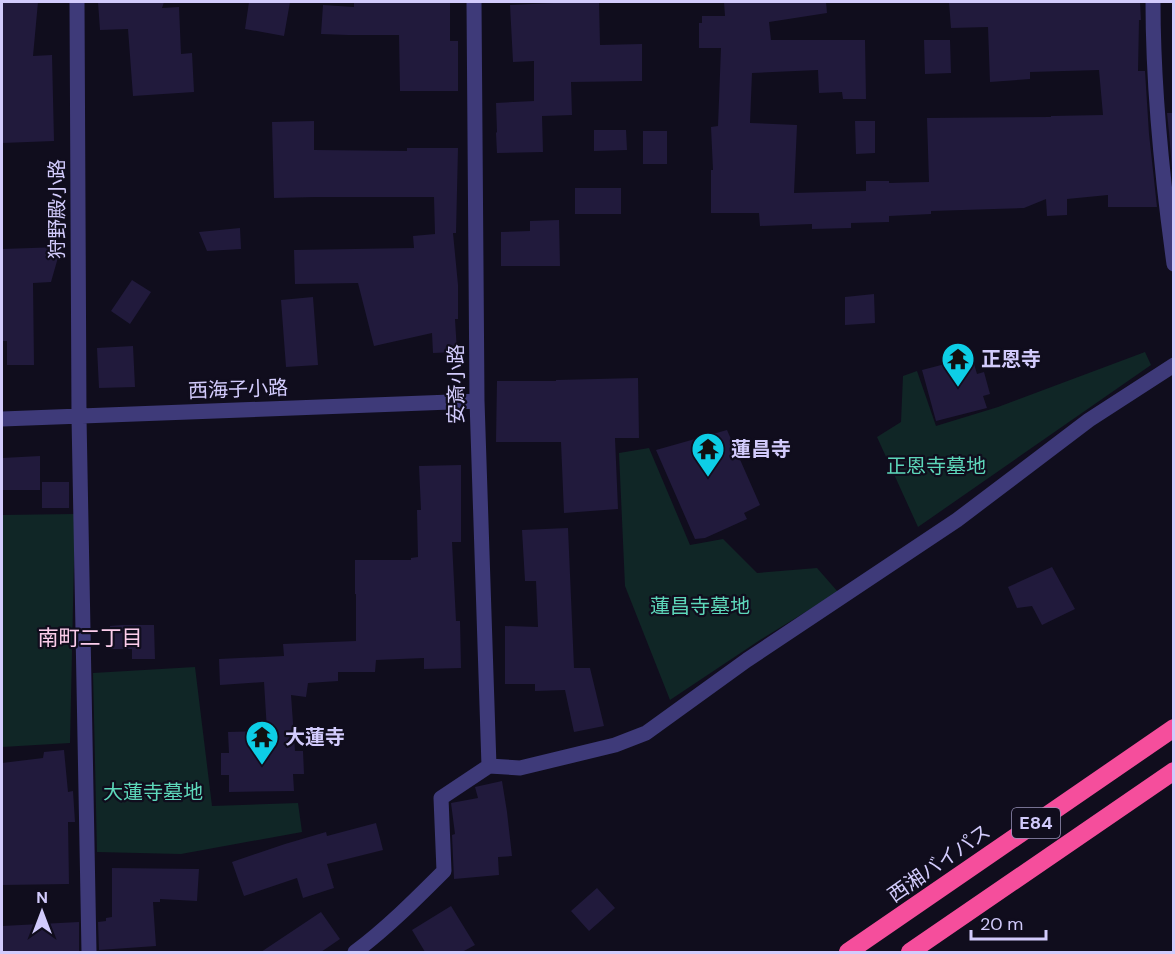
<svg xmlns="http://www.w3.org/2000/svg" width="1175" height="954" font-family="'DM Sans','Noto Sans JP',sans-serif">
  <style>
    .green { fill: #102626 }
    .building { fill: #211a3c }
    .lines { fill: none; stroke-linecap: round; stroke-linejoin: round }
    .minor { stroke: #3e3a79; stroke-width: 15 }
    .highway { stroke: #f54e9c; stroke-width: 18 }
    .labels { text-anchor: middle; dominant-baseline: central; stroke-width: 4.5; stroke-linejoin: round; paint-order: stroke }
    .shield { fill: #100d1d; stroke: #9892b9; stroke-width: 1.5 }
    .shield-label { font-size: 18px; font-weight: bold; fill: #d2cbfc }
    .street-label { font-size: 20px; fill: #d2cbfc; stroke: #100d1d }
    .poi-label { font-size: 20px; font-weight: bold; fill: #d2cbfc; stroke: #100d1d; text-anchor: start }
    .park-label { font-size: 20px; fill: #5dd7ba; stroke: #100d1d }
    .neighbourhood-label { font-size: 21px; fill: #fccdeb; stroke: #100d1d }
  </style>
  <rect width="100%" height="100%" fill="#100d1d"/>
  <!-- green -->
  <path class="green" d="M1145,352l6,13 -233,162 -41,-90 24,-15 2,-46 14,-5 19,55 62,-19z
    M649,448l41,97 33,-6 34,34 60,-5 21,24 -78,48 -90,60 -45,-114 -6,-133z
    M75,514l-5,229 -68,4v-232z
    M195,667l17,139 86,-3 4,29 -121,22 -84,-2 -4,-179z"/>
  <!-- building -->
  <path class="building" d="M2,2h36l-5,54 19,-1 2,86 -52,2z
    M98,2h66l-2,6 17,-1 2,47 11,-1 2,39 -61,4 -5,-67 -28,1z
    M249,2h41l-6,34 -39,-7z
    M354,2h96v39h8v50h-58l-1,-56h-51l-27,-1 2,-29 31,2z
    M575,2h24l1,43 42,-1v37l-71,1 1,33 -30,1 1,36 -46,1 -1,-20 1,-1 -1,-29 38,-2v-40l-21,1 -3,-57z
    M724,2h102l1,11 -58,9 2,18h94l1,59h-23l-1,-7 -23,1 -1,-23 -66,3 -2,50 47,2 -3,68 72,-2v-10h23v2l40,-1 -2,-64 124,-1v-1l52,-1 -4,-45 -69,2v7l-40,3 -2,-55 -37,1 -2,-26h115v1l76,-1 1,18h-2l-1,51h7l4,63 8,73h-49v-12l-41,4v16l-20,1 -1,-17 -22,9 -93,3v3l-42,2v6l-38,1v5l-39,1v-5l-52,2 -1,-13h-48v-43h2l-2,-43 7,-1 3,-78h-22v-25h3v-7h23z
    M924,40h26l1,33 -26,1z
    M1167,113h6v68l-4,-49z
    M314,121v29l93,1v-3h51l-2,85h-3l5,52v34h-3l2,33 -24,1 -1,-20 -58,13 -16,-63 -63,1 -1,-34 120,-2 -1,-12 22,-2 -1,-37h-119l-41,1 -2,-76z
    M855,121h20v32l-19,1z
    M594,130h32l1,20 -33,1z
    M643,131h24v33h-24z
    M575,188h46v26h-46z
    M559,220l1,46h-59v-34l29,-1v-10z
    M240,228l1,21 -34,2 -8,-19z
    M61,247l-10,35 -18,1 1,82h-27v-24h-5v-92z
    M132,280l19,12 -21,32 -19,-13z
    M874,294l1,29 -30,2v-28z
    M313,297l5,68 -32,2 -5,-67z
    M133,346l2,41 -36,1 -2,-40z
    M972,357l5,17 7,-2 6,22 -7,2 4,12 -51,13 -14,-51z
    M638,378l1,60h-24l3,71 -54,4 -3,-71h-65l1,-61h59v-1z
    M727,430l33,75 -16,8 3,6 -42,19 -10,1 -39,-89z
    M40,456v34h-38v-32z
    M461,465v77h-9l4,79h4l1,47 -37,1v-11l-48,2 -1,12h-37v9l-30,2 -2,14 -15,-2 4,56h8l1,23h-11l1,17 -65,1v-17h-8v-22h8l-1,-21 39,-1 -3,-49 -44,3 -1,-26 65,-3 -1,-12 73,-3v-47h-1v-34h56v-2l7,-1 -1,-47h4l-2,-44z
    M42,482h27v26h-27z
    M568,528l6,140h16l14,58 -30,6 -9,-42 -30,1v-7h-30v-58l33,1 -2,-46h-11l-3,-51z
    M1052,567l23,42 -33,16 -10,-19 -15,2 -9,-21z
    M121,625h33l1,34h-23v-10h-23l1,-23z
    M64,750l4,42 5,-1 2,31h-7l1,62 -67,1v-122l41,-5 1,-6z
    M502,781l5,31 5,44 -14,1 1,18 -45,4 -2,-44 3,-1 -4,-31 27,-5 -3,-11z
    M376,823l7,27 -56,14 7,24 -31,10 -6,-20 -53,18 -12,-34 53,-18 41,-12 1,4z
    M112,868l87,1 -2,32 -37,-2v3h-7l3,44 -57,4 -1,-28 8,-1v-3l6,-1z
    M597,888l18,20 -26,23 -18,-20z
    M451,906l24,39 -13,7h-37l-13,-22z
    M321,912l19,27 -19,13h-60z
    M79,922v30h-77v-26z"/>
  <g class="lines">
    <!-- minor -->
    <path class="minor" d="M77,2l2,415 10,535
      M474,2l3,399 12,365
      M1153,2c0,87 9,175 21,262
      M2,419l475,-18
      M355,952c32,-24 60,-52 89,-81l-3,-73 48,-32 31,2 95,-23 31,-12 101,-73 210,-140 132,-100 85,-55"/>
    <!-- highway -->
    <path class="highway" d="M848,952l326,-224
      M910,952l264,-181"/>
  </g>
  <!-- icons -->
  <defs>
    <g id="temple-pin" transform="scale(1.725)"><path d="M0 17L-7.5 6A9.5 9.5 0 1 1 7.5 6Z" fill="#0dcee6" stroke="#100d1d"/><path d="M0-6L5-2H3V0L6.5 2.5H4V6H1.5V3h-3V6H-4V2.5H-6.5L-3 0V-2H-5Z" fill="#111"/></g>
  </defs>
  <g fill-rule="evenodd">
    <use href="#temple-pin" x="958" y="359"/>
    <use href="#temple-pin" x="708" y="449"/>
    <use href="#temple-pin" x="262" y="737"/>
  </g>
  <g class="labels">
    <!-- shield labels -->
    <rect class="shield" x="1012" y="808" width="48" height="30" rx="4.5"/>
    <g class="shield-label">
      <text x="1036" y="823">E84</text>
    </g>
    <!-- street labels -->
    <g class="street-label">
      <text transform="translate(57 209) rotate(-90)">狩野殿小路</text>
      <text transform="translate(456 384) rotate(-90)">安斎小路</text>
      <text transform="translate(238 389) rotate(-2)">西海子小路</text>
      <text transform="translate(939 863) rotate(-35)">西湘バイパス</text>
    </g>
    <!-- poi labels -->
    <g class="poi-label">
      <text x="981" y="359">正恩寺</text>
      <text x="731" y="449">蓮昌寺</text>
      <text x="285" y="737">大蓮寺</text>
    </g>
    <!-- park labels -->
    <g class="park-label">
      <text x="936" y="466">正恩寺墓地</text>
      <text x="700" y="606">蓮昌寺墓地</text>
      <text x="153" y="792">大蓮寺墓地</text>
    </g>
    <!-- neighbourhood labels -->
    <g class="neighbourhood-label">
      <text x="90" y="638">南町二丁目</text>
    </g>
  </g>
  <!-- border -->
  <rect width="1175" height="954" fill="none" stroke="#d2cbfc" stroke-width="6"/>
  <!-- north arrow -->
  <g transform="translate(42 912)" stroke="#100d1d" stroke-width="4.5" paint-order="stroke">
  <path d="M0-4.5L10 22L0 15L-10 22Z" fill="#d2cbfc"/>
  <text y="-9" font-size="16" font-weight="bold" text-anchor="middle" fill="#d2cbfc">N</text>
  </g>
  <!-- scale -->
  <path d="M971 930v9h75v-9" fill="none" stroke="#d2cbfc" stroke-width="3"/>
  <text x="980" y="930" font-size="18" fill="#d2cbfc" stroke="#100d1d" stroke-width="4.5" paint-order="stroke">20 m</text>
</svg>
